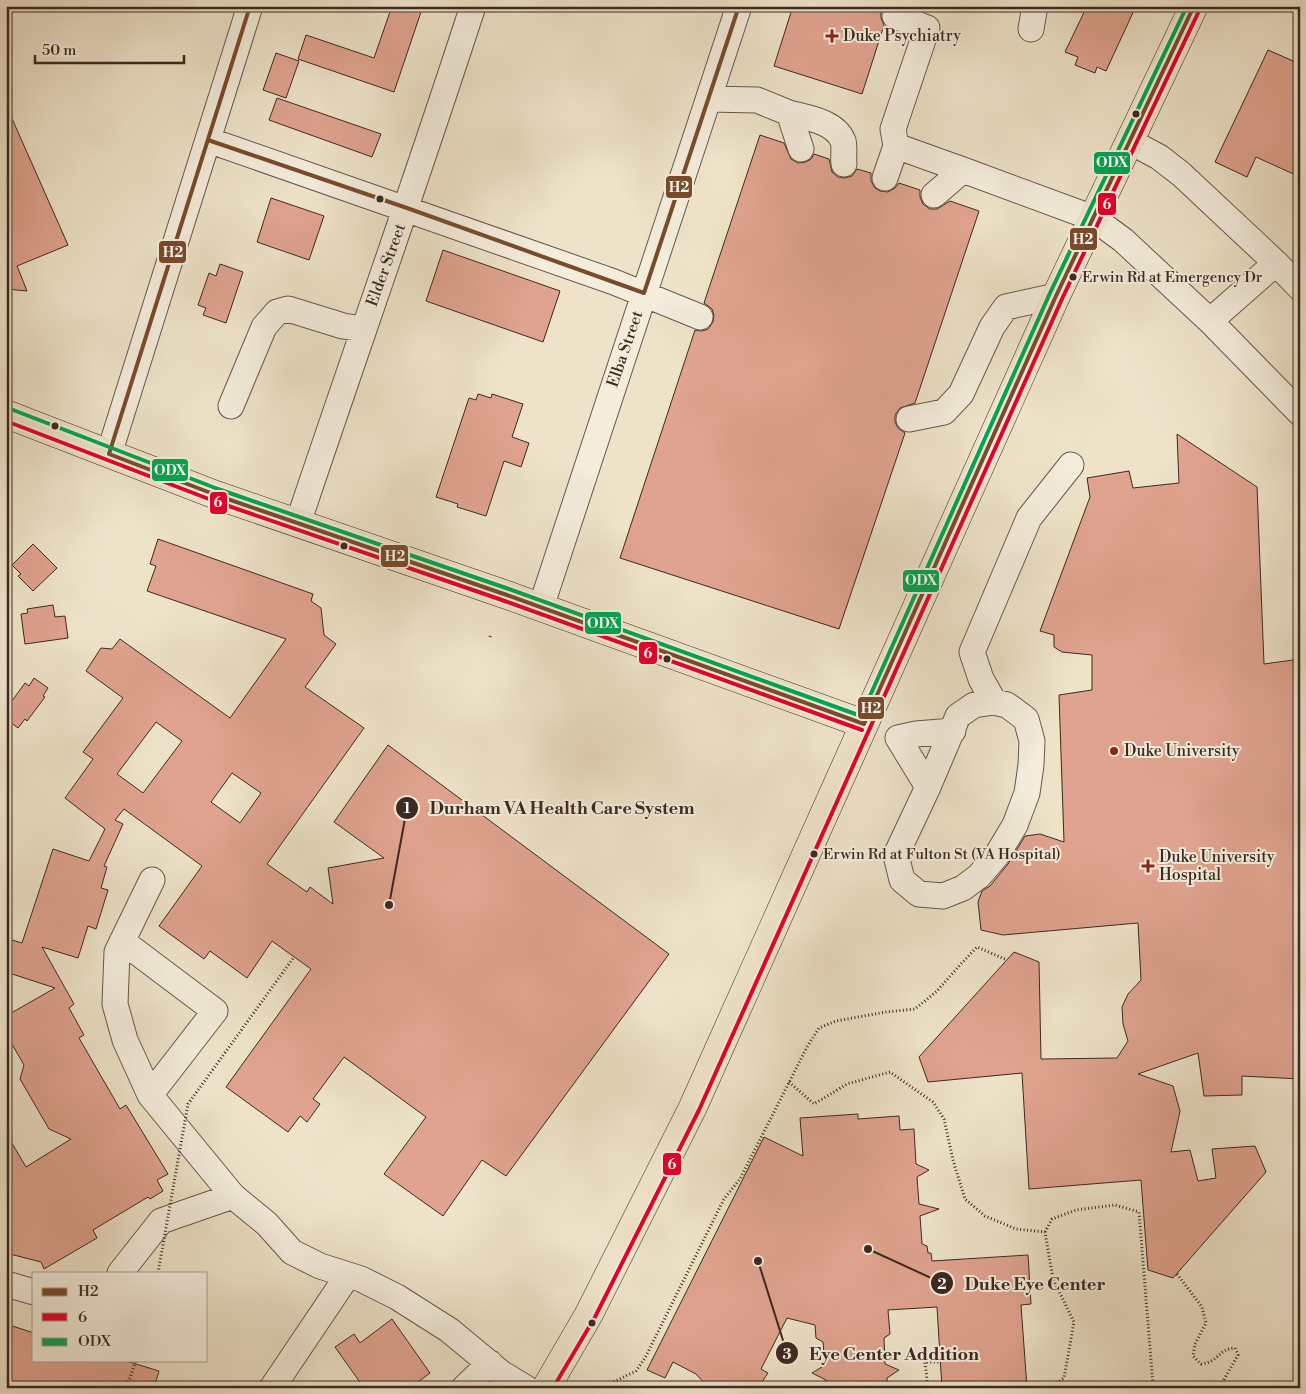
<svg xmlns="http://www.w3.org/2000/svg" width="1306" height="1394" font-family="'Libre Bodoni',serif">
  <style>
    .building { fill: #e0a38f; stroke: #3c2921; fill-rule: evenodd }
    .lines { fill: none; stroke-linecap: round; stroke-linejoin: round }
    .minor-casing { stroke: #68584b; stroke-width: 27 }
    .major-casing { stroke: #3c2921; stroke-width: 29 }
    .path { stroke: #3c2921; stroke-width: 3; stroke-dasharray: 1 2.5; stroke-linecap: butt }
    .minor { stroke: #f4eddc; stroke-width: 25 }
    .major { stroke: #eee3c9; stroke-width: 28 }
    .path-bridge { stroke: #3c2921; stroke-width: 3; stroke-dasharray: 1 2.5; stroke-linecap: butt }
    .bus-1-casing { stroke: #f4eddc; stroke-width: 8 }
    .bus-2-casing { stroke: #f4eddc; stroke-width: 8 }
    .bus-3-casing { stroke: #f4eddc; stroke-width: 8 }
    .bus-1 { stroke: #7a4b2a; stroke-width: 4 }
    .bus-2 { stroke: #e4002b; stroke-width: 4 }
    .bus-3 { stroke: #00a651; stroke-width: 4 }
    .poi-dot { fill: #8f2418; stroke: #f4eddc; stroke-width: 2 }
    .bus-dot { fill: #3c2921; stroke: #f4eddc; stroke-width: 2 }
    .labels { text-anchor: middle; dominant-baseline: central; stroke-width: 4; stroke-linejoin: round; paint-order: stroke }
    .bus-label { font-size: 15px; fill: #3c2921; stroke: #f4eddc; text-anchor: start }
    .poi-label { font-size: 16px; fill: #3c2921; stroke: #f4eddc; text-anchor: start }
    .street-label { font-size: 16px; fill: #3c2921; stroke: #f4eddc }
    .leader { fill: none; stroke: #3c2921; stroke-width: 2 }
    .callout-dot { fill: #3c2921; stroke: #f4eddc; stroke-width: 2 }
    .mark-label { font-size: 15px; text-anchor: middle; font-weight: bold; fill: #fff }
    .callout-label { font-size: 18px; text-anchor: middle; font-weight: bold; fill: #3c2921; stroke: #f4eddc; stroke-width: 4; stroke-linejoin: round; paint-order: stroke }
    .line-badge { stroke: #f4eddc; stroke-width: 2 }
    .badge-label { font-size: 14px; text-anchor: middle; font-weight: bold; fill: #fff }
  </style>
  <rect width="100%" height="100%" fill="#eee3c9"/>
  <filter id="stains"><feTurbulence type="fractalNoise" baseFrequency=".004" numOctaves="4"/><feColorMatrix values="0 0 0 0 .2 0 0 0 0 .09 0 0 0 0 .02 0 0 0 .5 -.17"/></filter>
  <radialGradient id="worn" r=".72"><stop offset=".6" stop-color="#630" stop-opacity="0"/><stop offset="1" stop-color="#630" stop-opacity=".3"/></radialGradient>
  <!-- building -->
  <path class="building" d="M392,6h31l-29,86 -96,-33 8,-24 68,23z
    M793,6h92l-4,5v7l3,7 -22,69 -88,-28z
    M1087,6h49l-30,65 -9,-4 -2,6 -20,-8 3,-8 -13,-5z
    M1268,50l32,14v113l-44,-20 -9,20 -32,-15z
    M276,53l23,8 -13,37 -23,-8z
    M277,98l104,36 -9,23 -103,-37z
    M6,105l62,140 -51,21 10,25 -21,-2z
    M760,135l24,8 7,16 7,4 8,-1 5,-3 3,-5 15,5 3,13 6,5 7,1 7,-2 5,-7 14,4v8l4,7 5,3 8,1 7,-4 4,-5 21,7v7l3,7 7,5h7l13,-8 29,10 -64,192 -15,5 -5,7v7l3,6 7,5 -66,196 -219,-71 75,-228 7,1 6,-2 5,-7 1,-7 -2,-6 -8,-6z
    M271,198l53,18 -15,44 -52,-18z
    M443,250l117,41 -17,51 -117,-41z
    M220,264l23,8 -17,51 -23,-8 3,-7 -8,-3 11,-32 7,3z
    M478,394l13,4 1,-4 31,10 -11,33 17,6 -8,24 -17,-6 -18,55 -29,-9 1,-3 -22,-7 33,-99 7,2z
    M1177,434l80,53 7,177 36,-5v420l-58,-3v19l-38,1 -6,-43 -60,21 35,12 7,25 -9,41 19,-2 8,31 18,-3 -4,-29 43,-3 11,26 -93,106 -25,-8 -7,-90 -112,9 -7,-116 -94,9 -9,-25 95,-105 25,10 2,97 76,-1 11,-17 -5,-17 -1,-17 6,-13 13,-14 -3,-57 -135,12 -22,-5 -3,-28 4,-11 8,-5 18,-22 17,-28 15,-2 24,8 -5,-147 33,-5v-35l-30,-3 -8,-5v-12l-14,-4 50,-134 -3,-19 42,-7 4,17 46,-5z
    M158,539l155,55 -2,7 10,7 3,27 12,9 -31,43 59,41 -97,136 40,28 3,-5 23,17 -5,-36 56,-10 -50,-36 54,-77 281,209 -163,222 -24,-16 -39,56 -59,-42 42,-57 -82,-60 -31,42 7,5 -13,18 -7,-6 -12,16 -62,-45 85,-118 -39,-28 -25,37 -37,-27 -6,8 -45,-33 43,-60 -78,-57 -9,11 8,4 -19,42 3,1 -6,21 7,2 -12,39 -8,-3 -10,32 -36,-11 32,57 -5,4 15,27 -5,3 41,71 6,-4 42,69 -11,6 6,11 -13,8 -2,-2 -55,33 4,8 -53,31 -3,-7 -35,-9v-120l20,34 45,-28 -22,-10 -29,-50 4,-14 -18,-31v-18l49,-28 -49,-16v-13l6,-19 10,3 31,-94 36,12 16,-32 -40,-31 28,-39 -10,-7 40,-54 -37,-27 15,-23 11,1 8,-10 110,79 56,-79 -139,-48 9,-25 -6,-2zM156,722l26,19 -39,52 -26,-19zM232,773l29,20 -21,30 -29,-21z
    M33,544l24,24 -24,23 -15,-15 3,-2 -9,-9z
    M53,605l2,12 10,-1 3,22 -43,6 -4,-30 7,-1 -1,-4z
    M34,678l14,10 -5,8 2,1 -18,24 -2,-2 -7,9 -12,-9v-10l19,-26 4,3z
    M858,1114v5l41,-3 1,14 14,-1 2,35 13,6 -12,7 2,27 20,5 -19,7 2,28 5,2 1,7h3l1,8 96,-6 3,49 -10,1 6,83h-85l-5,-81 -49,3 2,24 -6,4 1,26 14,6 -12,8v10h-61v-8l-14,-7 13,-8 -2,-23 -7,-4 -1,-13 -28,-7 -26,51 7,4 -10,15h-49l-13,-14 -23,-12 -8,16 -18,-8 117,-233 39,19 -3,-38z
    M392,1319l38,54 -20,15h-46l-29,-41 19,-13 6,9z
    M6,1324l28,9v27h89l36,11 -5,17h-148z"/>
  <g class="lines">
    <!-- minor casing -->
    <g class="minor-casing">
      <path id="minor" d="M895,16l32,12 -34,101 3,17
        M1031,29l4,-23
        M709,99l48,1 32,13 12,36
        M789,113c18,5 46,8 54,28 2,6 0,16 1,23
        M208,140l406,142 86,35
        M1129,141l30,16 22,17 95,89
        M885,178l11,-32 67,24
        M934,195l29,-25 130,48 30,22 87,81 90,92
        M1210,321l66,-58 24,25
        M231,406l33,-79 13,-15 11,-3 55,17 20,3
        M909,419l35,-7 17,-18 31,-67 14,-20 50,-11
        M109,454l141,-448
        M298,523c58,-173 119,-344 175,-517
        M541,607l198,-601
        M994,702l13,3 19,14 6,22 -1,24 -4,28 -12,32 -18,30 -18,21 -16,12 -20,8 -24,-2 -17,-14 -6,-25 32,-68 30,-71 16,-11z
        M994,702l-13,-23 -9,-27 57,-134 42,-53
        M928,787l-30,-49 18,-4 37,-3
        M152,880l-35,72 -2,52 10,36 25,55 83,101 34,28 25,28 28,14 41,13 36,18 52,33 52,43 25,15
        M122,941l93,70 -65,84
        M120,1273l41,-52 72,-25
        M6,1284l28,8
        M272,1388l76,-113
        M464,1388l26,-25"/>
    </g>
    <!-- major casing -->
    <g class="major-casing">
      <path id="major" d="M6,414l210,81 288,99 360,130
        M546,1388l43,-74 104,-207 363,-811 138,-290"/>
    </g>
    <!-- path -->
    <path class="path" d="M490,637l1,-3
      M789,1082l25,22 33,-20 43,-12 43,30 11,17 9,41 12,39 20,17 31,13 29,3 8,47 21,43 -10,56 -14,10
      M1045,1232l7,-13 24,-9 39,-5 24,7 14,173
      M1177,1274l25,33 4,16 -11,21 -2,12 8,8c18,-2 17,-15 34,-16l3,7 -19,33
      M124,1388l6,-10 6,-18
      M601,1388l35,-17 9,-13 79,-159 16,-20 67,-132 12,-19 17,-7 50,-9 29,-3 22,-18 23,-26 17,-18 30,13
      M928,1388l-3,-26h15"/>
    <!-- minor -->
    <use href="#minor" class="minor"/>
    <!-- major -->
    <use href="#major" class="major"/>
    <!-- path-bridge -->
    <path class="path-bridge" d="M158,1273l30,-169 106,-147"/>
    <!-- bus-1 casing -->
    <g class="bus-1-casing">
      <path id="bus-1" d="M250,6l-141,448 107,41 288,99 360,130 192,-428 138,-290
        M208,140l199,68 237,85 95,-287"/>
    </g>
    <!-- bus-2 casing -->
    <g class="bus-2-casing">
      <path id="bus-2" d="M6,421l208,80 288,99 360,130
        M553,1388l42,-71 104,-207 363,-811 138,-290"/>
    </g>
    <!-- bus-3 casing -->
    <g class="bus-3-casing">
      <path id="bus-3" d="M8,408l210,81 288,99 355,128 189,-423 137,-287"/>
    </g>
    <!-- bus-1 -->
    <use href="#bus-1" class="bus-1"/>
    <!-- bus-2 -->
    <use href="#bus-2" class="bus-2"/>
    <!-- bus-3 -->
    <use href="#bus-3" class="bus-3"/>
  </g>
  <!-- markers -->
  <g class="poi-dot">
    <path d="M829.5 28.5h5v5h5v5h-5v5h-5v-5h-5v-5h5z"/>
    <circle cx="1114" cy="751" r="5"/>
    <path d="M1145.5 858.5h5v5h5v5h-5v5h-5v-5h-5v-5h5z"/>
  </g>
  <g class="bus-dot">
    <circle cx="1136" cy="114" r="4.5"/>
    <circle cx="380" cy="199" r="4.5"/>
    <circle cx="1073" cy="277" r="4.5"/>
    <circle cx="55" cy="426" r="4.5"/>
    <circle cx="344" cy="546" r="4.5"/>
    <circle cx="667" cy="659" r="4.5"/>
    <circle cx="814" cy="854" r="4.5"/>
    <circle cx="592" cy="1323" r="4.5"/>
  </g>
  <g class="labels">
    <!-- bus labels -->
    <g class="bus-label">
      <text x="1082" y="277">Erwin Rd at Emergency Dr</text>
      <text x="823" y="854">Erwin Rd at Fulton St (VA Hospital)</text>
    </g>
    <!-- poi labels -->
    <g class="poi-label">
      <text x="843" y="36">Duke Psychiatry</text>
      <text x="1124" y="751">Duke University</text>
      <text x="1159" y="857">Duke University<tspan x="1159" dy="18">Hospital</tspan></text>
    </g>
    <!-- street labels -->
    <g class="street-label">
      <text transform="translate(386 265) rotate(-70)">Elder Street</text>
      <text transform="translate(625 349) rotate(-71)">Elba Street</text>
    </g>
  </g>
  <!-- callouts -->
  <path class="leader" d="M389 905L407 808M868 1249L942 1283M758 1261L787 1353"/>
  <g class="callout-dot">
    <circle cx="389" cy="905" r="5"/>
    <circle cx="868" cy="1249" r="5"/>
    <circle cx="758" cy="1261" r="5"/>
    <circle cx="407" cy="808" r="12"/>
    <circle cx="942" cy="1283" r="12"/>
    <circle cx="787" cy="1353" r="12"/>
  </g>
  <g class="mark-label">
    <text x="407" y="813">1</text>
    <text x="942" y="1289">2</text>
    <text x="787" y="1359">3</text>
  </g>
  <g class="callout-label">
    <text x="562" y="814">Durham VA Health Care System</text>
    <text x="1035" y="1290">Duke Eye Center</text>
    <text x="894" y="1360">Eye Center Addition</text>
  </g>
  <g class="line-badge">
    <rect x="1093" y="151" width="38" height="24" rx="5" fill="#00a651"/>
    <rect x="665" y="175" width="28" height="24" rx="5" fill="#7a4b2a"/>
    <rect x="1097" y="192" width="20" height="24" rx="5" fill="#e4002b"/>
    <rect x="1069" y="227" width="29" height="24" rx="5" fill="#7a4b2a"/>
    <rect x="158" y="240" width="29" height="24" rx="5" fill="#7a4b2a"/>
    <rect x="151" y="458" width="38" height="24" rx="5" fill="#00a651"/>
    <rect x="209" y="491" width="19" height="24" rx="5" fill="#e4002b"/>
    <rect x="380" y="544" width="29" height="24" rx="5" fill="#7a4b2a"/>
    <rect x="902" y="569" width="38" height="24" rx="5" fill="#00a651"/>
    <rect x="584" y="611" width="38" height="24" rx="5" fill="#00a651"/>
    <rect x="638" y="641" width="20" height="24" rx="5" fill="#e4002b"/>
    <rect x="857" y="696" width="28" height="24" rx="5" fill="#7a4b2a"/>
    <rect x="662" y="1152" width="20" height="24" rx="5" fill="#e4002b"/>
  </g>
  <g class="badge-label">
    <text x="1112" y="167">ODX</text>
    <text x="679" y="192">H2</text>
    <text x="1107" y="209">6</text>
    <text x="1083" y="244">H2</text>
    <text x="173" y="257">H2</text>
    <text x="170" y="475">ODX</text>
    <text x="218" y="507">6</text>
    <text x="395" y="561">H2</text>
    <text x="921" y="585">ODX</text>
    <text x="603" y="628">ODX</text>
    <text x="648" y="658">6</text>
    <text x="871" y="713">H2</text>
    <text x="672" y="1169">6</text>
  </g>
  <!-- margin -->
  <rect width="1306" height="1394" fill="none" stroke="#eee3c9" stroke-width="25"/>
  <rect x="8" y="8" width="1291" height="1379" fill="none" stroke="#3c2921" stroke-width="2.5"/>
  <rect x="12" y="12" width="1281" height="1369" fill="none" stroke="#3c2921"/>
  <!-- legend -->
  <rect x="32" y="1272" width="175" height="90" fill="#f4eddc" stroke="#aa9f91"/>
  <rect x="42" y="1288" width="25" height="8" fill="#7a4b2a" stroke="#aa9f91"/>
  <text x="78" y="1296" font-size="15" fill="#3c2921">H2</text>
  <rect x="42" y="1313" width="25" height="8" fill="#e4002b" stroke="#aa9f91"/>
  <text x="78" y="1322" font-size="15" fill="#3c2921">6</text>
  <rect x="42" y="1338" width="25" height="8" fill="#00a651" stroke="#aa9f91"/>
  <text x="78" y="1346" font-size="15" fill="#3c2921">ODX</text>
  <!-- scale -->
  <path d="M35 55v8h149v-8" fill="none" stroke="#3c2921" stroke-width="2.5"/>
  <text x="42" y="55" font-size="15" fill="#3c2921" stroke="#f4eddc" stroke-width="4" paint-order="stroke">50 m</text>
  <rect width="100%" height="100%" filter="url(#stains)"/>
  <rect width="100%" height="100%" fill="url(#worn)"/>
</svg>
